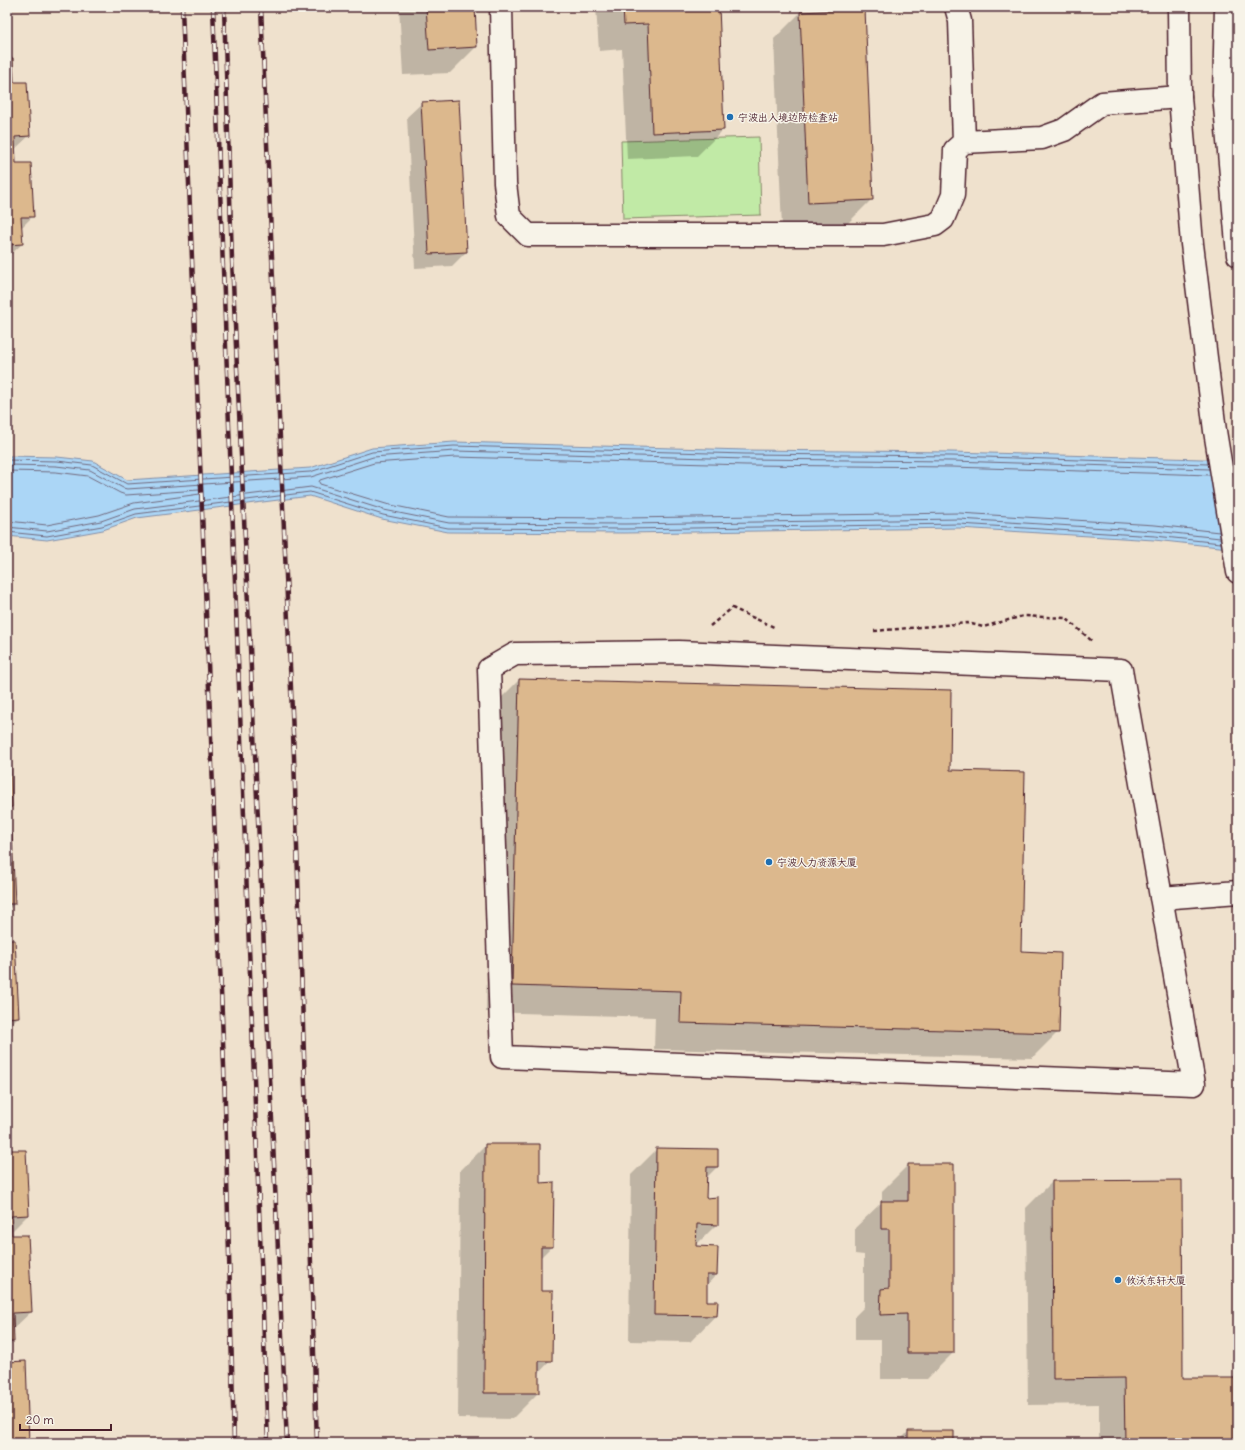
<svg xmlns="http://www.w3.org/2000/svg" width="1245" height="1450" font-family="Delius,'LXGW WenKai TC',sans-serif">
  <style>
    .green { fill: #c1eaa6; stroke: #868468 }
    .water { fill: #abd6f6; stroke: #848da5 }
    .shadow { fill: #0003 }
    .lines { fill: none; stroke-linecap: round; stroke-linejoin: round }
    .shore { stroke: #71687c; stroke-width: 1 }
    .building { fill: #dcb88d; stroke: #4a1f2b }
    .minor-casing { stroke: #4a1f2b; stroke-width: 25 }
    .major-casing { stroke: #4a1f2b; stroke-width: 25 }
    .path { stroke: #4a1f2b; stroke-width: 2.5; stroke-dasharray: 4 3; stroke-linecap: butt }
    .minor { stroke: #f7f3e8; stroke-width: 22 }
    .major { stroke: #f7f3e8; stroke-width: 22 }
    .rail-casing { stroke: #4a1f2b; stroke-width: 4.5 }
    .rail { stroke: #f7f3e8; stroke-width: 3; stroke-dasharray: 9; stroke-linecap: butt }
    .poi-dot { fill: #1f6fb2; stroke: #f7f3e8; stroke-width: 1.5 }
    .labels { text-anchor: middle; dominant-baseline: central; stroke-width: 3; stroke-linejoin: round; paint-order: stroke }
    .poi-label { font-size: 10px; fill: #4a1f2b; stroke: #f7f3e8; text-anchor: start }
  </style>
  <rect width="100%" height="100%" fill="#efe1cd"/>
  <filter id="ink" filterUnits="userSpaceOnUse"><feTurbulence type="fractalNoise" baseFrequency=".025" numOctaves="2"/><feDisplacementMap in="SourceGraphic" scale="8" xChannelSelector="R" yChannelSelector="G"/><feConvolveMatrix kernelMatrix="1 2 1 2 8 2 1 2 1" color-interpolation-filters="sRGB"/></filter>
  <g filter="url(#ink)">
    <!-- green -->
    <path class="green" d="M759,137l2,78 -138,4 -2,-78z"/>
    <!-- water -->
    <path class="water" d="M454,442l292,8 206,2 286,8v89l-84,-9 -195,-12 -334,5 -177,-1 -66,-13 -72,-23 -173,22 -34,12 -56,10 -40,-4v-80l50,1 36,4 34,19 183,-12 62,-20z"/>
    <!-- shadow -->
    <path class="shadow" d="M399,7h75l2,40 -26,26 -47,2z
      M596,7h122l5,123 -26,26 -70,3 -5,-110 -23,2z
      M800,13l72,186 -26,26 -64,3 -8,-189z
      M7,59l22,77 -15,14 1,14 18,52 -12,12 1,16 -15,14z
      M422,103l44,149 -14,14 -37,2 -8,-151z
      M519,680l429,91 72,181 38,80 -26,26 -378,-9 1,-32 -169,-5 7,-306z
      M7,835l7,69 -7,7z
      M7,941l11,76 -11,11z
      M486,1145l53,39 13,62 -12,12v34l11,68 -13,14v19l-26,26 -54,-1 2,-247z
      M657,1149l60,1v17l-11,11 -1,21 12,25 -23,23 23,1 -1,27 -10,11v16l10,13 -26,27 -61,-1 2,-166z
      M7,1151h18l3,64 -17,17 20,80 -18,17v13l-6,6z
      M908,1165l45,188 -26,26h-46v-39h-26v-24l9,-9v-52l-9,-1v-26l27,-26v-11z
      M1052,1182l130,197h56v64h-139v-39l-71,1 -2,-197z
      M908,1432l45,11h-56z"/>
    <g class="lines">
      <!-- shore -->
      <path class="shore" d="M7,460l50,1 35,4 35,19 183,-12 62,-20 82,-6 292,8 206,2 256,8
        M7,465l49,1 34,4 33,18 4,1 184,-12 62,-20 82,-6 291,8 206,2 257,8
        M7,471l49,1 32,4 32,17 6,2 73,-5 2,2 -1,2 -66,9 -35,12 -52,10 -40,-4
        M1210,475l-258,-8 -206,-2 -291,-8 -81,6 -54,17 -1,2 1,2 66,20 63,13 176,1 334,-5 196,12 64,7
        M7,527l40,4 54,-10 34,-12 176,-22 73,23 65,13 176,1 334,-5 196,12 65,7
        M7,532l40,4 55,-10 34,-12 174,-22 73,23 65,13 177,1 334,-5 196,12 66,7"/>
    </g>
    <!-- building -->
    <path class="building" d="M426,7h49l2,40 -48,3z
      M623,7h96l5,123 -72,3 -4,-109 -24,1z
      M865,9l8,191 -65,3 -8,-191z
      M7,58h6l1,24h13l3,54 -15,1 1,26h15l3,54h-13l2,27 -16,1z
      M459,100l8,152 -38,2 -8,-152z
      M519,679l432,11 -1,80 75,2 -4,179 40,2 -2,80 -379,-10 1,-32 -169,-5z
      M7,746h3l2,61 -5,1z
      M7,834h5l3,70h-8z
      M7,940h8l4,77 -12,1z
      M7,1143v7h19l3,65 -18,1 1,19h16l4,77 -19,1 1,29h-7z
      M485,1144h55v39l14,-1 -1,65h-12v44h12l-1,70h-13v32h-55z
      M656,1148l62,1v18h-11l-1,31 12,-1v28l-21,-1 -1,22 22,1 -1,28h-10v26h11l-1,15 -63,-1z
      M908,1164h46v189h-47v-39l-27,1 1,-26 8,-1v-59h-8v-28h27z
      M1182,1180l1,198h55v65h-113l-1,-65 -71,1 -1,-198z
      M26,1361l3,82h-22v-81z
      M908,1431h46v12h-46z"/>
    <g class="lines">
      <!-- minor casing -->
      <g class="minor-casing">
        <path id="minor" d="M501,7l4,176 4,33 19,19h355l52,-10 8,-6 10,-24 2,-45 9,-8 78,-4 22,-8 38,-27 78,-6
          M956,7l4,14 4,121
          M679,652l442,18 73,414 -692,-27 -13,-388 26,-15z
          M1161,898l77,-6"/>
      </g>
      <!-- major casing -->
      <g class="major-casing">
        <path id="major" d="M1179,7l1,90 12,147 23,187 23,141
          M1226,7l-2,88 14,160"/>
      </g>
      <!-- path -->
      <path class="path" d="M710,626l22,-18 44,20
        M874,631l94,-8 15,4 40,-11 43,2 27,24"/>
      <!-- minor -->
      <use href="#minor" class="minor"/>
      <!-- major -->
      <use href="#major" class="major"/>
      <!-- rail casing -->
      <g class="rail-casing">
        <path id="rail" d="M182,7l42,1059 10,377
          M213,7l55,1436
          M224,7l8,253 55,1183
          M261,7l33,750 23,686"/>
      </g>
      <!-- rail -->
      <use href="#rail" class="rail"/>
    </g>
  </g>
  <!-- markers -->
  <g class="poi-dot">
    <circle cx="730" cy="117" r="4"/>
    <circle cx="769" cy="862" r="4"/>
    <circle cx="1118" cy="1280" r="4"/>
  </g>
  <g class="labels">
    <!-- poi labels -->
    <g class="poi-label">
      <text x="738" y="117">宁波出入境边防检查站</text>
      <text x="777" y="862">宁波人力资源大厦</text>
      <text x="1126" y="1280">攸沃东轩大厦</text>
    </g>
  </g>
  <!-- margin -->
  <rect width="1245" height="1450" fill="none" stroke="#f7f3e8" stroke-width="24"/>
  <rect x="12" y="12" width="1221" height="1426" fill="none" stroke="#4a1f2b" stroke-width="1.5" filter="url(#ink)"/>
  <!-- scale -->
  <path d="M20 1424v6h91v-6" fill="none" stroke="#4a1f2b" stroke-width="2"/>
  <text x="26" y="1424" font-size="12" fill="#4a1f2b" stroke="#f7f3e8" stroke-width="3" paint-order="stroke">20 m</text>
</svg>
